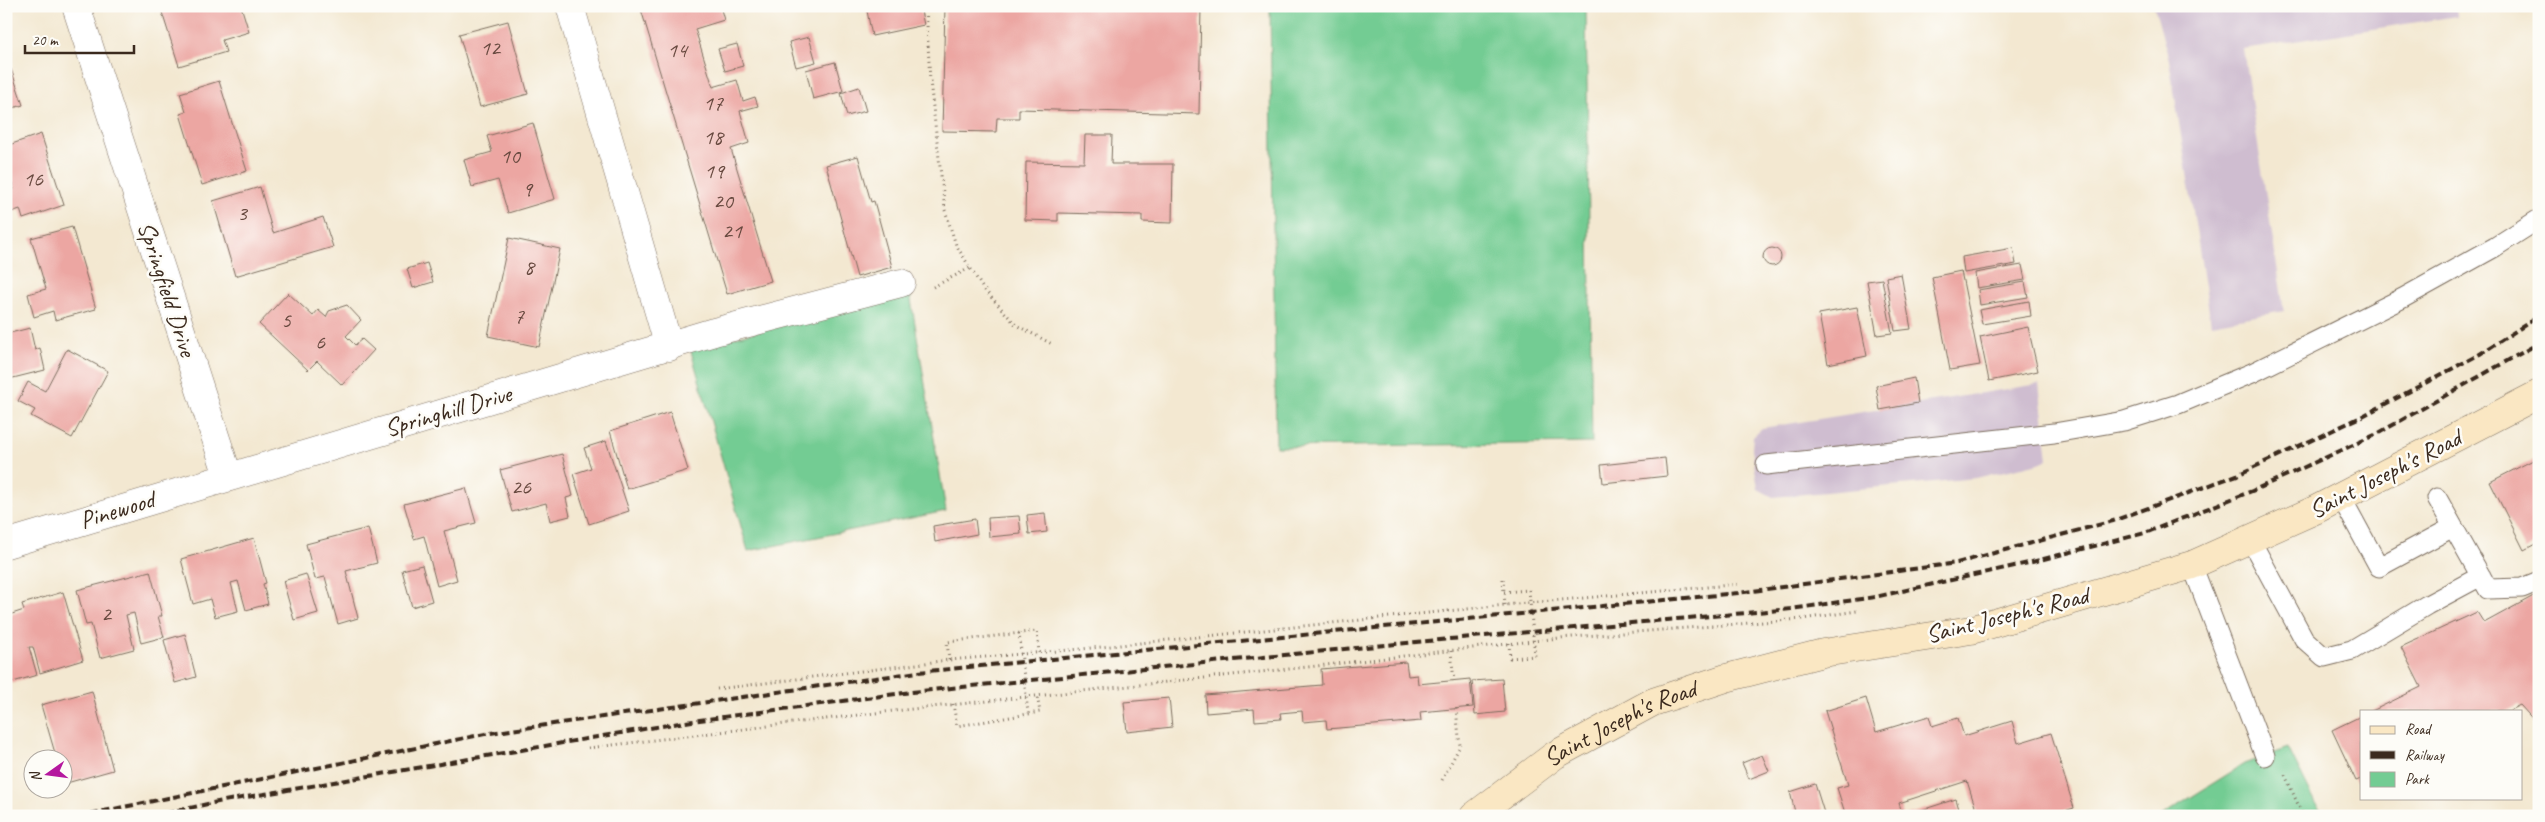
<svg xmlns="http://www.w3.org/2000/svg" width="2545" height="822" font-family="Caveat,sans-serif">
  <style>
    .industrial { fill: #cfbdd0 }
    .green { fill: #73cc93; stroke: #577b58 }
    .building { fill: #eca6a2 }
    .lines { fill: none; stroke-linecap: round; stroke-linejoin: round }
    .lane-casing { stroke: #7b6c5d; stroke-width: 21 }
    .street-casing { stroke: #7b6c5d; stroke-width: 29 }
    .secondary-casing { stroke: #7b6c5d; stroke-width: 29 }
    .path { stroke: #7b6c5d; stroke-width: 3; stroke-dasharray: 1 4; stroke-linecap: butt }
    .lane { stroke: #fff; stroke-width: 19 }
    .street { stroke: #fff; stroke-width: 28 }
    .secondary { stroke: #fae7c3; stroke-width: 28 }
    .rail { stroke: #3b2a1e; stroke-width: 4; stroke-dasharray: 8 4; stroke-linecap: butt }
    .path-bridge { stroke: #7b6c5d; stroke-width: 3; stroke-dasharray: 1 4; stroke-linecap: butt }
    .labels { text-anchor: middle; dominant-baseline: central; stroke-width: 5; stroke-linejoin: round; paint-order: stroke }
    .number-label { font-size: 22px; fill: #67493f }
    .street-label { font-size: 25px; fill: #3b2a1e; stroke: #fdfcf7 }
  </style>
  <rect width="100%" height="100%" fill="#fdfcf7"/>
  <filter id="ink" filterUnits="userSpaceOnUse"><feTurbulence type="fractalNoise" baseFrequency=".02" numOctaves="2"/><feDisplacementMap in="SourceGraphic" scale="10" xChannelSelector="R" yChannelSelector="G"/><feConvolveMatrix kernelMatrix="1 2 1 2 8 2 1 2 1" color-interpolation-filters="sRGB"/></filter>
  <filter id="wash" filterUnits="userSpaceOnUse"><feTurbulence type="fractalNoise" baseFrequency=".0096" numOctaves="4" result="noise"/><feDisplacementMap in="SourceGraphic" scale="20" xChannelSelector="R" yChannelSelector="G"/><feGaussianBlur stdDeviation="1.12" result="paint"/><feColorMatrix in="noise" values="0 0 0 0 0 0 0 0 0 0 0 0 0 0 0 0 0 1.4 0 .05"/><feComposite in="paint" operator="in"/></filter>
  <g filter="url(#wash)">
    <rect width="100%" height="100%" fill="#f3e8d1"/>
    <!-- industrial -->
    <path class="industrial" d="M2154,6h302l1,10 -214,33 41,262 -73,13 -42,-264z
      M2039,384l9,75 -9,4 -63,15 -203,19 -15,-8 -6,-40 1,-13 9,-8z"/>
    <!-- green -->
    <path class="green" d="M1270,6h316l6,437 -316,4z
      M910,294l36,217 -198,40 -58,-203z
      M2288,748l34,68h-161l83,-52z"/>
    <g id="blocks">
      <!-- building -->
      <path class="building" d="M160,6h81l8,26 -27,8 4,12 -47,14z
        M640,6h80l4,14 -29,9 18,58 24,-7 6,21 12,-4 3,9 -18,5 9,32 -18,6 40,132 -44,13z
        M866,6h54l4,19 -52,11z
        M945,6h256l-2,108 -180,-5v9h-22l-1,14 -54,-1z
        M508,21l20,73 -48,13 -21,-73z
        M809,37l7,25 -20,5 -7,-25z
        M737,44l6,22 -18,5 -7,-22z
        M835,62l8,29 -30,8 -7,-29z
        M11,69l12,36 -17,5v-39z
        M219,81l28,90 -45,14 -22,-71 6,-2 -6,-19z
        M859,87l7,24 -19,5 -6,-23z
        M533,123l22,76 -47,14 -10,-33 -26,7 -8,-27 28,-8 -5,-16z
        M41,134l23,71 -41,14 -3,-10 -14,5v-22l8,-3 -8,-21v-22z
        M1085,135h27l-1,29h62l-1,59 -30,-1v-7l-84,-2v8l-33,-1 1,-58 58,1z
        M858,156l13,46 3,-1 18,66 -35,10 -31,-112z
        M260,187l13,46 50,-16 10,30 -98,29 -22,-75z
        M72,227l24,82 -41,11 -2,-9 -19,6 -6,-23 18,-5 -15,-51z
        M509,238l51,11 -21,98 -51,-11z
        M2013,248l3,16 -52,9 -2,-16z
        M1763 257a9 9 0 1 1 18 0a9 9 0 1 1-18 0Z
        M427,263l6,19 -20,6 -6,-19z
        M2022,265l3,15 -48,8 -2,-15z
        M1961,271l19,94 -30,5 -18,-93z
        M1901,274l10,55 -16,2 -9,-54z
        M1882,279l10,54 -15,2 -10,-54z
        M2025,282l3,15 -48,8 -2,-15z
        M288,293l25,23 5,-6 8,7 3,-6 18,-6 14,15 -15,16 9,9 7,-6 12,11 -32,35 -25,-24 -9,9 -49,-46z
        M2029,301l2,15 -49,8 -3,-14z
        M1857,307l10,49 -39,8 -9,-50z
        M2028,327l10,44 -49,10 -9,-44z
        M30,328l5,22 5,-2 5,22 -36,9 -3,-9v-36z
        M67,349l41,22 -36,67 -41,-22 4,-6 -17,-9 10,-19 17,9z
        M1914,378l4,25 -38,7 -4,-24z
        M670,412l18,58 -61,19 -17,-58z
        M606,441l23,70 -40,13 -16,-50 18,-6 -7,-20z
        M562,454l11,42 -7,2 4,18 -20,5 -4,-18 -34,9 -12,-42z
        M2539,457v85l-15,8 -34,-68z
        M1665,458l2,18 -64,7 -2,-18z
        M466,488l10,35 -32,8 13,49 -20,6 -13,-50 -10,3 -10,-35z
        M1045,513l2,19 -18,2 -2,-19z
        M1019,516l2,18 -32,3 -1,-19z
        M975,519l2,15 -42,8 -2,-16z
        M368,528l9,35 -31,8 12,47 -20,6 -13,-47 -10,2 -9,-35z
        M254,538l12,45 -3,1 5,20 -22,6 -8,-29 -7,2 7,28 -23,6 -5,-18 -17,5 -12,-45z
        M422,565l10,36 -20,6 -10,-37z
        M150,571l12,45h-4l6,21 -23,6 -7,-30 -8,2 8,34 -34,9 -9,-34 -5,1 -9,-35z
        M306,574l12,39 -24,7 -11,-39z
        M63,592l20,68 -43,13 -7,-26h-4l8,28 -31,9v-68l18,-6 -2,-6z
        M2539,593v133l-19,-21 -12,6h-136l49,-24 -20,-40 76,-35 7,11z
        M185,634l11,43 -21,6 -11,-43z
        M1406,662l2,14 9,-1 1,9 52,-5 3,28 -53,5 1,9 -94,8 -1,-9 -23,2 -1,-11 -22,2 1,6 -26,2 -1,-12 -48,4 -1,-18 117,-10 -1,-16z
        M1502,679l3,33 -30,3 -3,-34z
        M92,691l21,79 -50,14 -1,-24h-5l-16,-55z
        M1169,698l3,29 -45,5 -3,-30z
        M1866,698l10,34 53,-16 3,10 26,-8 6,18 48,-15 6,22 33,-10 23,75 -26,8h-70l-11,-35 -68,22 4,13h-57l-9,-28 11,-3 -23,-74z
        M2361,716v63l-5,2 -24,-51z
        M1762,755l7,16 -20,8 -7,-16z
        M1815,784l10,32h-29l-6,-24z
        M1956,799l5,17h-55v-1z"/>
    </g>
  </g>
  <g filter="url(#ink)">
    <use href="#blocks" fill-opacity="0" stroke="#7b6c5d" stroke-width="1"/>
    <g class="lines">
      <!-- lane casing -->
      <g class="lane-casing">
        <path id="lane" d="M1766,465l288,-32 70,-12 54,-17 74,-31 151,-75 92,-51 44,-28
          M2341,497l38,70 74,-40
          M2437,498l51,91 34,-1 17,-7
          M2250,539l54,100 20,18 28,-7 75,-45 54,-29
          M2192,565l73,191"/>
      </g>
      <!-- street casing -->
      <g class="street-casing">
        <path id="street" d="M76,6l152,470
          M570,6l99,341
          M6,544l708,-212 187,-49"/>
      </g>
      <!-- secondary casing -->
      <g class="secondary-casing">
        <g id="secondary">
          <path id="s1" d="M1474,816l81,-61 98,-53 73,-24 97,-25 148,-23 221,-65 123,-55 224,-116"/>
        </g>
      </g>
      <!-- path -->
      <path class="path" d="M926,6l4,75 15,129 11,35 26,42 34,38 36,19
        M933,287l37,-19
        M1503,579l2,26
        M1504,592l25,-2
        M1509,643l1,15 25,-2
        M1451,651l3,30
        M949,660l-2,-18 90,-11 2,22
        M717,689l232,-29 133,-11 423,-44 236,-21
        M953,704l4,22 83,-14 -3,-17
        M588,748l287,-35 442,-47 242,-28 243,-19 55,-8
        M2285,775l18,41
        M1442,780l18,-34 -4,-37"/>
      <!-- lane -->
      <use href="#lane" class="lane"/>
      <!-- street -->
      <use href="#street" class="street"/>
      <!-- secondary -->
      <use href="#secondary" class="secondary"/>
      <!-- rail -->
      <path class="rail" d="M79,816l411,-83 428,-61 820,-79 219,-30 156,-42 124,-46 122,-57 121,-64 59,-38
        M154,816l58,-13 473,-81 226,-30 505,-50 375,-33 84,-12 153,-34 117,-30 107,-42 125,-57 162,-91"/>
      <!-- path-bridge -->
      <path class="path-bridge" d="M1529,590l6,66
        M1019,633l9,80"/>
    </g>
  </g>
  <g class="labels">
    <!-- number labels -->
    <g class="number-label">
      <text x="490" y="48">12</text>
      <text x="677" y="50">14</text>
      <text x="713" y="103">17</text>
      <text x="713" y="137">18</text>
      <text x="510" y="156">10</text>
      <text x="714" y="171">19</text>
      <text x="33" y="179">16</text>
      <text x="527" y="189">9</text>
      <text x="723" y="201">20</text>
      <text x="242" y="213">3</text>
      <text x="732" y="231">21</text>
      <text x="529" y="267">8</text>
      <text x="519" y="316">7</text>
      <text x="286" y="320">5</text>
      <text x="320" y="342">6</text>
      <text x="521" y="487">26</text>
      <text x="106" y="614">2</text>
    </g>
    <!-- street labels -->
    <g class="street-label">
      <text transform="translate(167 289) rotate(72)">Springfield Drive</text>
      <text transform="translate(448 411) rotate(-16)">Springhill Drive</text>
      <text transform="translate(2385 474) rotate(-27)">Saint Joseph's Road</text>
      <text transform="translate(117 510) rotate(-17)">Pinewood</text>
      <text transform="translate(2007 615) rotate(-14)">Saint Joseph's Road</text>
      <text stroke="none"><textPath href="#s1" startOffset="174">Saint Joseph's Road</textPath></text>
    </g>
  </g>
  <!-- margin -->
  <rect width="2545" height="822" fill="none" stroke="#fdfcf7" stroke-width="25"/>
  <!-- legend -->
  <rect x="2360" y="710" width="162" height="90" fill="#fdfcf7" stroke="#afa8a0"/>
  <rect x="2370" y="726" width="25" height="8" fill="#fae7c3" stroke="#afa8a0"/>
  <text x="2405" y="734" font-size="15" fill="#3b2a1e">Road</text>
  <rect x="2370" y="751" width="25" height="8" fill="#3b2a1e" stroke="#afa8a0"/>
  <text x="2405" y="760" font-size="15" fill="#3b2a1e">Railway</text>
  <rect x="2370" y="772" width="25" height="15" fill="#73cc93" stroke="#afa8a0"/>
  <text x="2405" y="784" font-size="15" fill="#3b2a1e">Park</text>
  <!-- north arrow -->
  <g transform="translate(48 774) rotate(256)"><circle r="24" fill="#fdfcf7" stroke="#afa8a0"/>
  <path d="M0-4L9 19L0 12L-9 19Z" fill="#b5179e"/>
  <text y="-8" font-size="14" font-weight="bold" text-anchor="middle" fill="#3b2a1e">N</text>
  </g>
  <!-- scale -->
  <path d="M25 45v8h109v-8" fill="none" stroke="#3b2a1e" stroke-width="2.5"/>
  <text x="32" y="45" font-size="15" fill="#3b2a1e" stroke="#fdfcf7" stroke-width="4" paint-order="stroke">20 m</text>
</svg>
